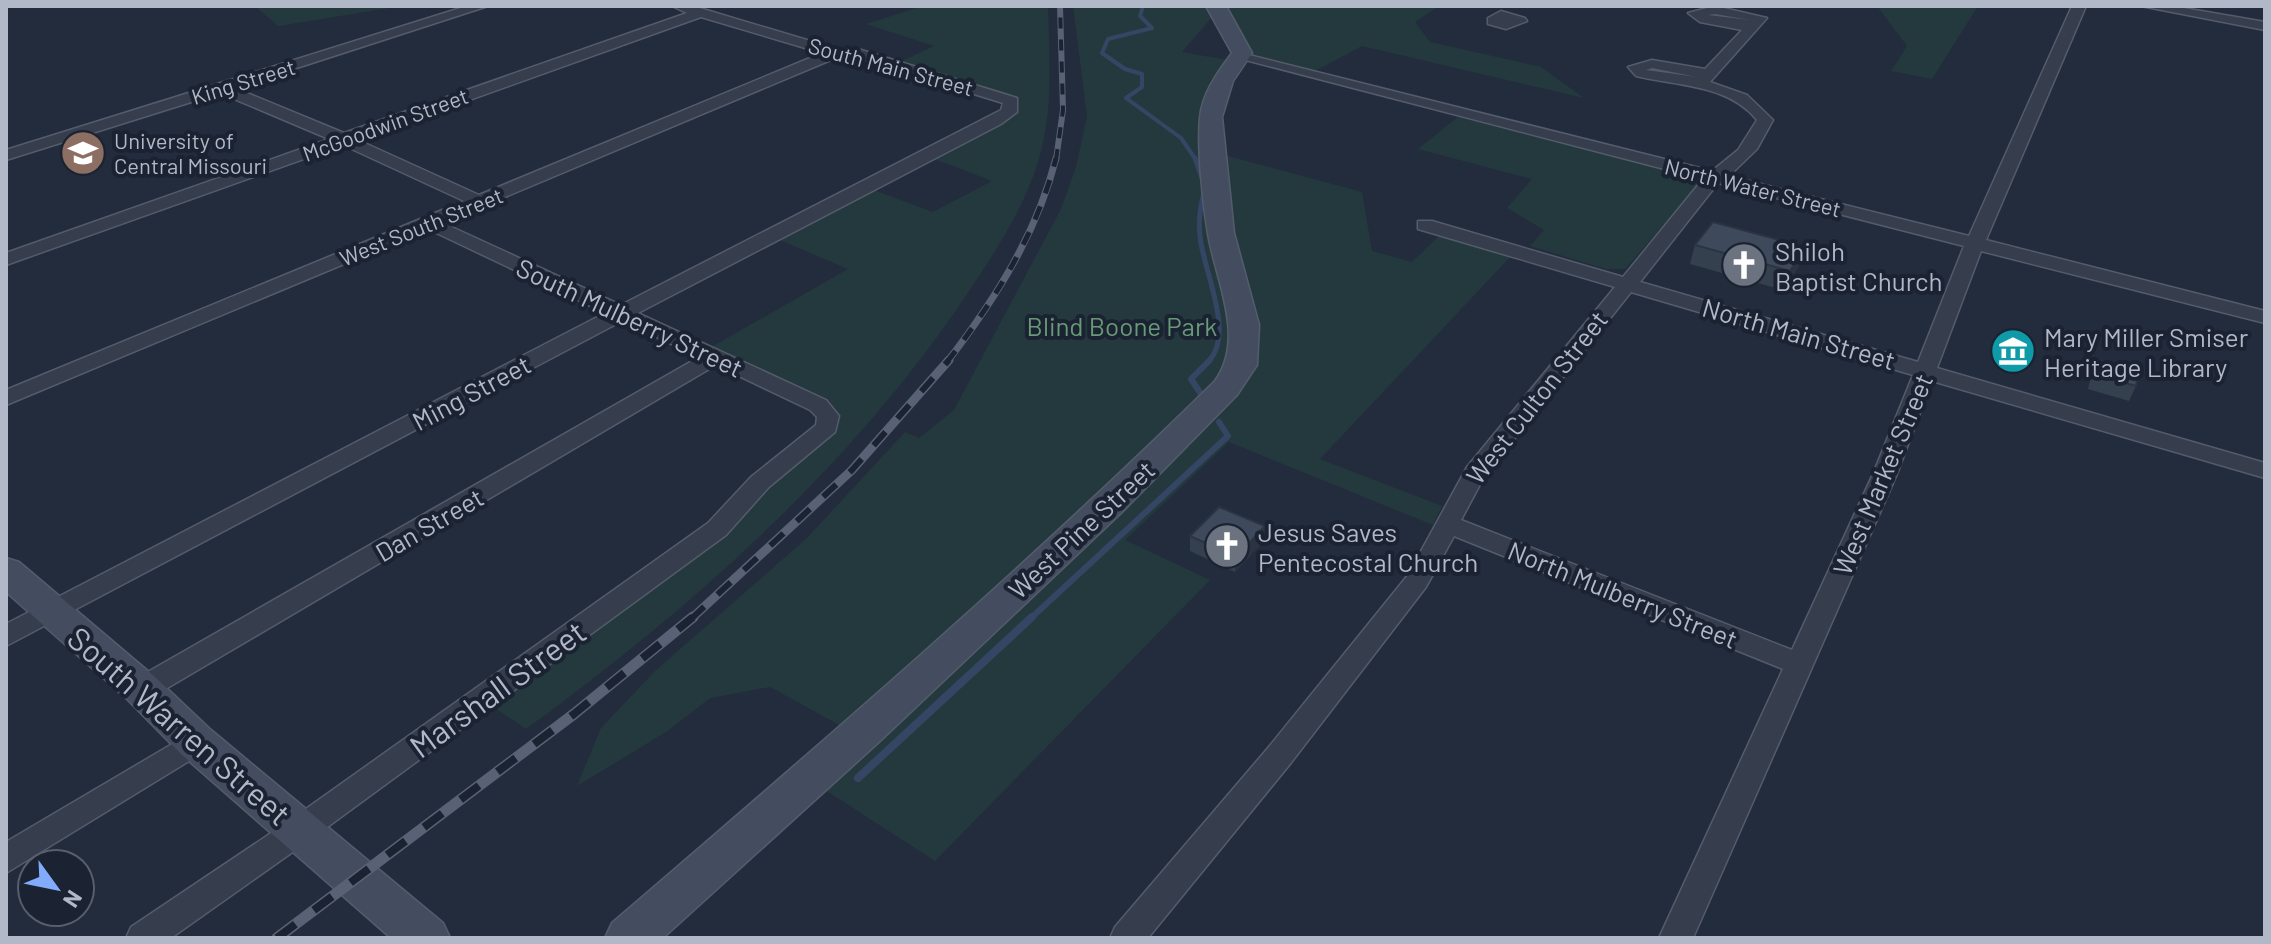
<svg xmlns="http://www.w3.org/2000/svg" width="2271" height="944" font-family="Barlow,sans-serif">
  <style>
    .green { fill: #24393e }
    .lines { fill: none; stroke-linecap: round; stroke-linejoin: round }
    .stream-far3 { stroke: #354665; stroke-width: 4 }
    .stream-far2 { stroke: #354665; stroke-width: 5 }
    .stream-far1 { stroke: #354665; stroke-width: 6 }
    .stream { stroke: #354665; stroke-width: 8 }
    .street-casing { stroke: #545c6b; stroke-width: 3 }
    .secondary-casing { stroke: #545c6b; stroke-width: 3 }
    .street { fill: #363e4d; fill-rule: evenodd }
    .secondary { fill: #444d60; fill-rule: evenodd }
    .rail-far3-casing { stroke: #586274; stroke-width: 6 }
    .rail-far2-casing { stroke: #586274; stroke-width: 7 }
    .rail-far1-casing { stroke: #586274; stroke-width: 9 }
    .rail-casing { stroke: #586274; stroke-width: 11 }
    .rail-far3 { stroke: #1b2332; stroke-width: 4; stroke-dasharray: 11; stroke-linecap: butt }
    .rail-far2 { stroke: #1b2332; stroke-width: 5; stroke-dasharray: 14; stroke-linecap: butt }
    .rail-far1 { stroke: #1b2332; stroke-width: 6; stroke-dasharray: 18; stroke-linecap: butt }
    .rail { stroke: #1b2332; stroke-width: 8; stroke-dasharray: 23; stroke-linecap: butt }
    .wall { fill: #35404f }
    .shaded-wall { fill: #2b3440 }
    .building { fill: #3e4a5c; stroke: #2b3440; stroke-width: 2 }
    .labels { text-anchor: middle; dominant-baseline: central; stroke-width: 8; stroke-linejoin: round; paint-order: stroke }
    .far-street-label { font-size: 22px; fill: #b1b9c8; stroke: #1b2332 }
    .far-poi-label { font-size: 22px; fill: #b1b9c8; stroke: #1b2332; text-anchor: start }
    .poi-label { font-size: 26px; fill: #b1b9c8; stroke: #1b2332; text-anchor: start }
    .street-label { font-size: 26px; fill: #b1b9c8; stroke: #1b2332 }
    .park-label { font-size: 26px; fill: #679a76; stroke: #1b2332 }
    .near-street-label { font-size: 32px; fill: #b1b9c8; stroke: #1b2332 }
  </style>
  <rect width="100%" height="100%" fill="#222c3d"/>
  <!-- green -->
  <path class="green" d="M255,6h147l-124,20z
    M923,6h125c1,52 6,105 -10,156 -14,46 -44,92 -71,132 -115,172 -274,313 -441,435l-40,-27 247,-177 101,-99 1,-13 -127,-64 140,-80 -75,-32 98,-48 62,23 59,-31 -60,-23 68,-35 13,-26 -115,-34 36,-17 -68,-22z
    M1073,6h133l7,10 -31,36 45,8 -17,21 -9,41 33,219 -13,36 -72,74 -306,276 -73,-40 -60,11 -44,34 -89,54 24,-58 54,-57 152,-133 98,-106 14,6 35,-28 107,-201 15,-42 11,-51z
    M1224,6h215l-24,16 15,20 111,25 43,31 -222,-52 -47,25 -64,-17z
    M1877,6h101l-46,73 -41,-8 16,-25z
    M1458,117l238,60 2,9 -73,83h-19l-76,-23 14,-16 -37,-22 25,-29 -114,-30z
    M1224,155l138,37 10,59 40,11 29,-28 71,21 -192,204 122,47 -9,19 -204,-83 -104,98 85,40 -275,281 -113,-73 404,-383 12,-139z"/>
  <g class="lines">
    <!-- stream-far3 -->
    <path class="stream-far3" d="M1143,6l-3,10 12,12 -44,11 -6,14 23,16 17,5v13l-16,11 55,40 15,22"/>
    <!-- stream-far2 -->
    <path class="stream-far2" d="M1195,158l7,20
      M1204,193c-4,15 -6,28 -4,43 3,35 36,98 8,126"/>
    <!-- stream-far1 -->
    <path class="stream-far1" d="M1201,394l-10,-15 19,-19
      M1030,619l198,-183 -9,-14"/>
    <!-- stream -->
    <path class="stream" d="M858,778l174,-161"/>
    <!-- street casing -->
    <g class="street-casing">
      <path id="street" d="M467,6h21l-253,82 109,45 343,-120 -15,-7h21l144,43h21l159,49v14l-16,12 -363,189 188,87 13,16 -4,16 -66,55 -43,48 -415,304 -140,99h-45l5,-11 158,-106 419,-298 43,-46 65,-52 1,-8 -7,-7 -94,-45 -564,332 -10,3 -10,-3 -4,-8 4,-8 567,-324 -77,-36 -616,325v-22l599,-311 -177,-84 -422,176v-15l458,-189 -121,-56 -337,120v-12l323,-114 -109,-46 -214,67v-10zM701,17l121,36 -343,142 -121,-55zM852,56l151,47 -2,7 -380,195 -178,-82 395,-166z
        M1715,6l52,12 -57,64 37,13 26,25 -16,29 -28,27 240,60 103,-230h14l-100,234 279,71v12l-284,-72 -44,117 328,95v15l-333,-97 -35,93 -204,464h-34l124,-269 -329,-133 -28,51 -136,177 -142,174h-38l5,-11 153,-179 140,-173 59,-108 148,-180 -197,-58v-8h14l191,56 80,-98 -469,-122 7,-4 471,118 26,-21 19,-30c-29,-36 -80,-34 -121,-44l-8,-9 24,-7 53,9 37,-39 -42,-8 -12,-9zM1715,14l35,6 -42,-5zM1652,68l45,9 -51,-7zM1718,183l246,63 -46,116 -278,-80zM1631,292l282,83 -40,99 -81,176 -331,-130 23,-43z
        M2141,6h31l93,16v8z
        M1501,11l24,7 2,3 -21,8 -18,-5v-6z
        M196,730l11,4 4,8 -4,8 -201,123v-31z"/>
    </g>
    <!-- secondary casing -->
    <g class="secondary-casing">
      <path id="secondary" d="M1206,6h20l26,47 -19,28 -11,36 12,116 25,92 -2,40 -20,30 -116,118 -241,228 -217,197h-58l7,-15c205,-176 410,-352 603,-542 31,-43 1,-99 -7,-147 -5,-29 -11,-87 -8,-116 2,-25 18,-46 32,-65z
        M6,558l13,4 137,116 55,52 232,193 7,15h-59l-210,-184 -53,-54 -122,-108z"/>
    </g>
    <!-- street -->
    <use href="#street" class="street"/>
    <!-- secondary -->
    <use href="#secondary" class="secondary"/>
    <!-- rail-far3 casing -->
    <g class="rail-far3-casing">
      <path id="rail-far3" d="M1056,160l7,-50 -3,-104"/>
    </g>
    <!-- rail-far2 casing -->
    <g class="rail-far2-casing">
      <path id="rail-far2" d="M947,362c47,-61 90,-128 109,-204"/>
    </g>
    <!-- rail-far1 casing -->
    <g class="rail-far1-casing">
      <path id="rail-far1" d="M691,619l161,-149 97,-110"/>
    </g>
    <!-- rail casing -->
    <g class="rail-casing">
      <path id="rail" d="M277,938l297,-224 119,-97"/>
    </g>
    <!-- rail-far3 -->
    <use href="#rail-far3" class="rail-far3"/>
    <!-- rail-far2 -->
    <use href="#rail-far2" class="rail-far2"/>
    <!-- rail-far1 -->
    <use href="#rail-far1" class="rail-far1"/>
    <!-- rail -->
    <use href="#rail" class="rail"/>
  </g>
  <!-- wall -->
  <path class="wall" d="M1695,245l110,2 -6,19 -16,24 -93,-26z
    M2099,360l37,26 -7,15 -41,-12 4,-16z
    M1265,526l-1,15 -29,31 -45,-21v-15z"/>
  <!-- shaded-wall -->
  <path class="shaded-wall" d="M1805,247l-6,19 -16,24 7,-19z
    M1265,526l-1,15 -29,31 1,-15z"/>
  <!-- building -->
  <path class="building" d="M1713,222l92,25 -15,24 -95,-26z
    M2099,360l40,11 -3,15 -41,-11z
    M1219,507l46,19 -29,31 -46,-21z"/>
  <!-- icons -->
  <defs>
    <g id="university-disc" transform="scale(2.3)"><circle r="9.5" fill="#8d6e63" stroke="#1b2332"/><path d="M0-5L7-2L0 1L-7-2ZM-4 1L0 2.5L4 1V4Q0 6-4 4Z" fill="#fff"/></g>
    <g id="church-disc" transform="scale(2.3)"><circle r="9.5" fill="#6b7280" stroke="#1b2332"/><path d="M-1.2-6h2.4v3.5h3.3v2.4h-3.3V6h-2.4V-.1h-3.3v-2.4h3.3Z" fill="#fff"/></g>
    <g id="museum-disc" transform="scale(2.3)"><circle r="9.5" fill="#0f9aa8" stroke="#1b2332"/><path d="M0-6L6-3V-2H-6V-3ZM-5-1h2V3h-2ZM-1-1h2V3h-2ZM3-1h2V3H3ZM-6 4H6V6H-6Z" fill="#fff"/></g>
  </defs>
  <g fill-rule="evenodd">
    <use href="#university-disc" x="83" y="153"/>
    <use href="#church-disc" x="1744" y="265"/>
    <use href="#museum-disc" x="2013" y="351"/>
    <use href="#church-disc" x="1227" y="546"/>
  </g>
  <g class="labels">
    <!-- far-street labels -->
    <g class="far-street-label">
      <text transform="translate(891 66) rotate(15)">South Main Street</text>
      <text transform="translate(243 81) rotate(-17)">King Street</text>
      <text transform="translate(385 124) rotate(-20)">McGoodwin Street</text>
      <text transform="translate(1753 187) rotate(14)">North Water Street</text>
      <text transform="translate(421 226) rotate(-22)">West South Street</text>
    </g>
    <!-- far-poi labels -->
    <g class="far-poi-label">
      <text x="114" y="140">University of<tspan x="114" dy="25">Central Missouri</tspan></text>
    </g>
    <!-- poi labels -->
    <g class="poi-label">
      <text x="1775" y="250">Shiloh<tspan x="1775" dy="30">Baptist Church</tspan></text>
      <text x="2044" y="336">Mary Miller Smiser<tspan x="2044" dy="30">Heritage Library</tspan></text>
      <text x="1258" y="531">Jesus Saves<tspan x="1258" dy="30">Pentecostal Church</tspan></text>
    </g>
    <!-- street labels -->
    <g class="street-label">
      <text transform="translate(630 317) rotate(25)">South Mulberry Street</text>
      <text transform="translate(1799 333) rotate(16)">North Main Street</text>
      <text transform="translate(471 392) rotate(-28)">Ming Street</text>
      <text transform="translate(1536 397) rotate(-52)">West Culton Street</text>
      <text transform="translate(1882 474) rotate(-67)">West Market Street</text>
      <text transform="translate(429 524) rotate(-30)">Dan Street</text>
      <text transform="translate(1081 529) rotate(-43)">West Pine Street</text>
      <text transform="translate(1623 594) rotate(22)">North Mulberry Street</text>
    </g>
    <!-- park labels -->
    <g class="park-label">
      <text x="1122" y="325">Blind Boone Park</text>
    </g>
    <!-- near-street labels -->
    <g class="near-street-label">
      <text transform="translate(497 688) rotate(-36)">Marshall Street</text>
      <text transform="translate(180 725) rotate(41)">South Warren Street</text>
    </g>
  </g>
  <!-- border -->
  <rect width="2271" height="944" fill="none" stroke="#b1b9c8" stroke-width="16"/>
  <!-- north arrow -->
  <g transform="translate(56 888) rotate(123)"><circle r="38" fill="#1b2332" stroke="#575f6e" stroke-width="2"/>
  <path d="M0-6L14 30L0 20L-14 30Z" fill="#83abfc"/>
  <text y="-12" font-size="22" font-weight="bold" text-anchor="middle" fill="#b1b9c8">N</text>
  </g>
</svg>
